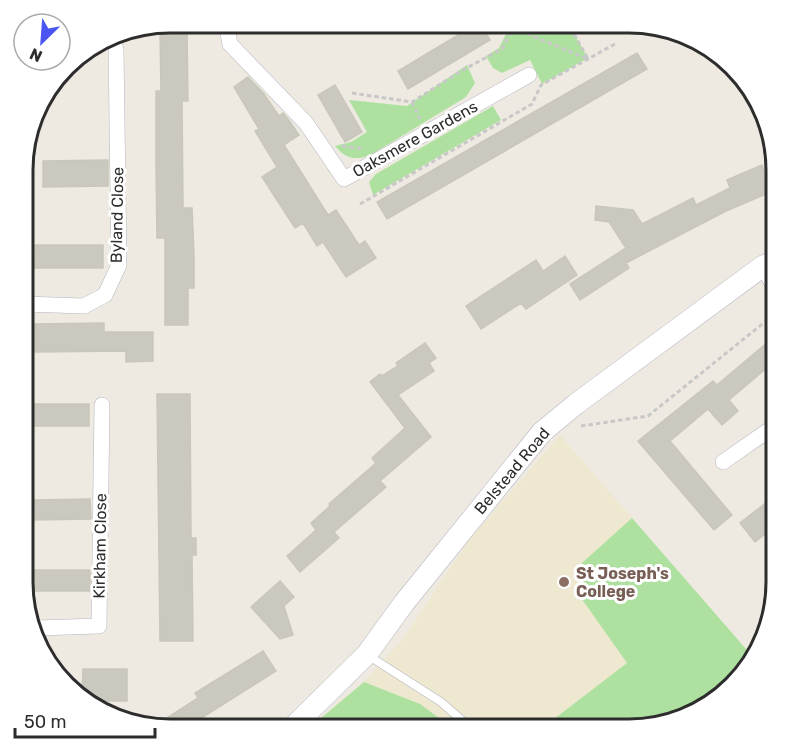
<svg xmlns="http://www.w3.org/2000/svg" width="799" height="752" font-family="Rubik,sans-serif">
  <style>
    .education { fill: #eee8d1 }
    .green { fill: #aee1a0 }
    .building { fill: #cac8bf; stroke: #c9c6ba; stroke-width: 1.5 }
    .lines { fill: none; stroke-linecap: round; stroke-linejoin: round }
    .lane-casing { stroke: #b4b5c0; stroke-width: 9 }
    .street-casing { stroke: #b4b5c0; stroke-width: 16 }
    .secondary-casing { stroke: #b4b5c0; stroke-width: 22 }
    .path { stroke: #c8c8c8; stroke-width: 3; stroke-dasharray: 4.5 3; stroke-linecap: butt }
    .lane { stroke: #fff; stroke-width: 8 }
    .street { stroke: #fff; stroke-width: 15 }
    .secondary { stroke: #fff; stroke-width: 21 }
    .education-dot { fill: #8d6e63; stroke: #fff; stroke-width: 2 }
    .labels { text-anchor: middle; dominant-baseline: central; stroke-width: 6; stroke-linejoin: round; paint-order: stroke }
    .street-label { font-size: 16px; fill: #2d2d2d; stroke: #fff }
    .education-label { font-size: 16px; font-weight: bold; fill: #785e54; stroke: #fff; text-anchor: start }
    .rim { fill: none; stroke: #2d2d2d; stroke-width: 3 }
  </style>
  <rect width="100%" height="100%" fill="#eeeae1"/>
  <!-- education -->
  <path class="education" d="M560,435l193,222 -34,42 -81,30h-330l56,-47 39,-43 65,-98z"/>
  <!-- green -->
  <path class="green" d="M516,25h53l19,33 -46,26 -12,-24 -28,13 -9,-5 -7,-12 13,-8 9,-18z
    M467,65l8,18 -9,14 -97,59c-15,4 -23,3 -34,-10l16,-4 16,-10 -18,-32 58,6z
    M493,106l8,14 -128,75 -4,-13 7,-8z
    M632,518l121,139 -34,42 -81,30h-97l86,-66 -48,-68 3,-32z
    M364,682l56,22 34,25h-146z"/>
  <!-- building -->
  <path class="building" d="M473,26h9l8,14 -82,49 -10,-18z
    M160,30h27l1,71h-6l1,107h9l2,46v34h-6v37h-23v-87h-8l-1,-72v-75h5z
    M637,53l10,16 -260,150 -10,-17z
    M248,77l16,17 15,22 4,-3 5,6 11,16 -15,10 44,70 8,-5 23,35 6,-4 11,17 -30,19 -23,-35 -6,4 -14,-23 -8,5 -33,-51 15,-10 -22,-36 4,-2 -25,-42z
    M335,85l27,47 -17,10 -27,-47z
    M108,160v26l-65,1v-26z
    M762,165l11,26 -47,20 -100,52 3,5 -49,32 -10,-16 56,-36 -17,-26 -14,-2 1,-14 37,4 9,14 51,-26 3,7 34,-17 -3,-8z
    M34,245h69v23h-69z
    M565,256l12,19 -51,34 -5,-6 -40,26 -15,-23 70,-46 7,11z
    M104,323v9h49v29l-27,1v-11l-91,1v-28z
    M776,335v25l-47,40 9,11 -16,14 -14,-16 -38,32 62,74 -18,15 -76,-89 75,-60 4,4z
    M425,343l11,15 -7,5 5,8 -36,24 33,42 -51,44 6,6 -52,45 5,6 -39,34 -13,-16 29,-26 -5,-7 19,-17 -1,-2 47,-41 -4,-5 33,-30 -35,-46 10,-8 2,2 16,-10 -2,-3z
    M157,394h33l1,144h5v17h-4l1,86h-33z
    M32,404h57v22h-57z
    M776,495v30l-21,17 -15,-19z
    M90,499l1,20 -58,1v-20z
    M34,570h56v21h-56z
    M280,581l14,16 -10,9 9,29 -13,4 -29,-32z
    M263,651l13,20 -73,46 2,3 -15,9h-29l-8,-2 45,-29 -3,-5z
    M83,669h44v32h-38l-7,-5z"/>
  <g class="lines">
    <!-- lane casing -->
    <g class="lane-casing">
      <path id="lane" d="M369,656l72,46 31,27"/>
    </g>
    <!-- street casing -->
    <g class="street-casing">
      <path id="street" d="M227,29l3,15 76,79 38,56 185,-104
        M763,266l13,25
        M24,304l60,2 21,-11 14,-30 -3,-216
        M723,462l53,-37
        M37,628l62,-2 3,-221"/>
    </g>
    <!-- secondary casing -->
    <g class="secondary-casing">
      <path id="secondary" d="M291,729l76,-75 37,-51 138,-171 34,-28 187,-138 13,-5"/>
    </g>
    <!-- path -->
    <path class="path" d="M513,28l75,31 -19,-34
      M352,93l60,9 49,-31 41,-22 11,-21 4,-3
      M412,102l8,17
      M342,146l21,3
      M360,204l172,-100 9,-19 74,-41
      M581,426l67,-10 128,-103"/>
    <!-- lane -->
    <use href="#lane" class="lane"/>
    <!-- street -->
    <use href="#street" class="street"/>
    <!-- secondary -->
    <use href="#secondary" class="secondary"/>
  </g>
  <!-- markers -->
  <circle class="education-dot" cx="564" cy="582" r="6"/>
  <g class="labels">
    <!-- street labels -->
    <g class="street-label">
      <text transform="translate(415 139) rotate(-29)">Oaksmere Gardens</text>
      <text transform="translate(117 215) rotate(-89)">Byland Close</text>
      <text transform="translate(512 471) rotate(-50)">Belstead Road</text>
      <text transform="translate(100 546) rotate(-89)">Kirkham Close</text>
    </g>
    <!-- education labels -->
    <g class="education-label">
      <text x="576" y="573">St Joseph's<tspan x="576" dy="18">College</tspan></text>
    </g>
  </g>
  <!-- crop -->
  <path d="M0 0H799V752H0ZM170 33H629A137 137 0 0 1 766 170V582A137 137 0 0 1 629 719H170A137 137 0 0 1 33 582V170A137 137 0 0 1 170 33Z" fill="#fff" fill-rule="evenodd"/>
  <path class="rim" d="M170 33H629A137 137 0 0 1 766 170V582A137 137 0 0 1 629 719H170A137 137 0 0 1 33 582V170A137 137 0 0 1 170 33Z"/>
  <!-- north arrow -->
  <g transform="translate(42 42) rotate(205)"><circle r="28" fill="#ffffff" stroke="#ababab" stroke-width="1.5"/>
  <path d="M0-4.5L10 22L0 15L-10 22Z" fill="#4a54f1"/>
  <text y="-9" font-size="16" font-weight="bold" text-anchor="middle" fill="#2d2d2d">N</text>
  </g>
  <!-- scale -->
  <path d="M15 728v9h140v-9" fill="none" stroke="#2d2d2d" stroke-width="3"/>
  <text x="24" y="728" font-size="18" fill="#2d2d2d" stroke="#ffffff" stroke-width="4.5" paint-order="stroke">50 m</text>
</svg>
